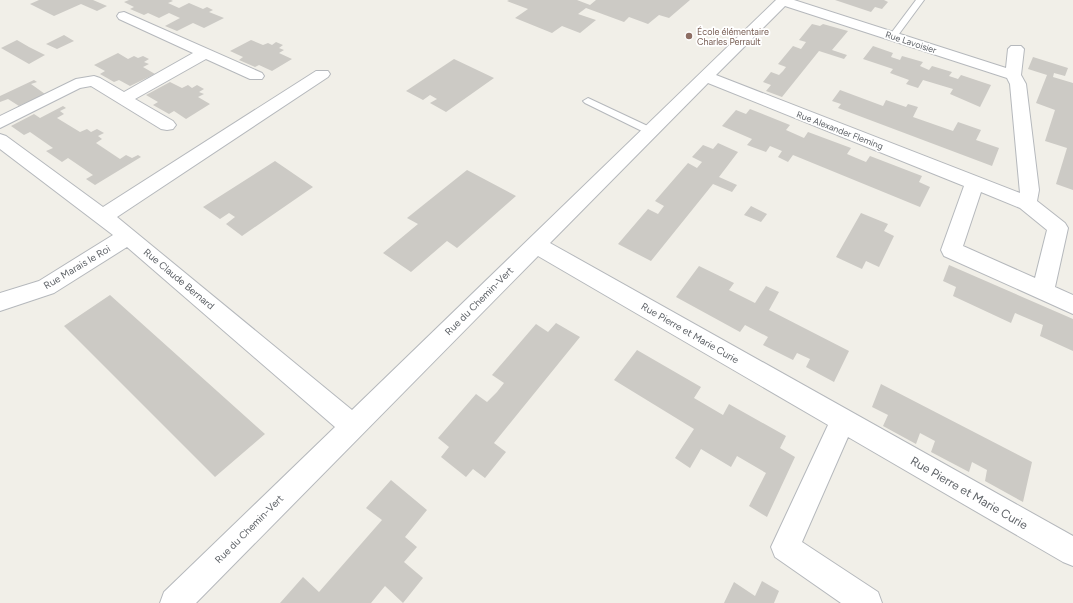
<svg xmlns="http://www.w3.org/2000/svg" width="1073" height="603" font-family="Figtree,sans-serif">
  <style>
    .building { fill: #cccac5 }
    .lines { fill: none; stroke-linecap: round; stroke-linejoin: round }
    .service-casing { stroke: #b5b8bc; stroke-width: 2 }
    .minor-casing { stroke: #b5b8bc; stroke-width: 2 }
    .service { fill: #fff; fill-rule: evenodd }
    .minor { fill: #fff; fill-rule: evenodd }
    .education-dot { fill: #8d6e63; stroke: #fff; stroke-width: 1.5 }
    .labels { text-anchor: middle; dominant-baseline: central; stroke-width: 3.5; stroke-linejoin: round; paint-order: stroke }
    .far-education-label { font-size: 9px; fill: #785e54; stroke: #fff; text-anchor: start }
    .far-street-label { font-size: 9px; fill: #5f6368; stroke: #fff }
    .street-label { font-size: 10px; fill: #5f6368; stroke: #fff }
    .near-street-label { font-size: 12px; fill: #5f6368; stroke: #fff }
  </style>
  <rect width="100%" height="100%" fill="#f1efe8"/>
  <!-- building -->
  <path class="building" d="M39,0h54l14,6 -10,5 -16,-7 -27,12 -24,-12z
    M129,0h42l2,1 -5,2 11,5 10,-5 14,6 4,-2 6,3 -4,2 15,6 -20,10 -11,-5 -16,8 -12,-5 15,-8 -11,-5 -10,5 -11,-5 -4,2 -14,-6 4,-2 -10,-5z
    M509,0h68l13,5 6,-5h94l-21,18 -10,-3 -11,9 -19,-7 -5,5 -38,-14 -8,6 18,6 -16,13 -18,-7 -10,7 -37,-15 13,-9 -21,-8z
    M835,0h49l4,2 -6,7 -7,-2 -4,5z
    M812,24l8,2 3,-2 25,7 -16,19 15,5 -3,4 -25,-8 -37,46 -16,-6 5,-6 -8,-3 8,-10 8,3 4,-4 3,-4 -8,-3 15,-18 8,3 5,-7 -7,-2z
    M64,35l10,6 -17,8 -11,-5z
    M17,40l12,7 16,8 -16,9 -28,-16z
    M251,40l12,5 5,-2 4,2 4,-3 7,3 -4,3 5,2 -5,3 13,6 -20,12 -13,-6 -4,2 -16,-7 4,-3 -13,-6z
    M873,46l20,7 -2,4 9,3 2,-4 21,6 -3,4 9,4 3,-4 20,6 -3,4 9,3 3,-4 30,10 -11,22 -30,-13 3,-5 -30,-9 -5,8 -12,-4 3,-4 -19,-7 3,-4 -30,-10z
    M118,53l10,6 6,-3 4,2 5,-2 6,3 -5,3 5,2 -6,3 12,7 -25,12 -11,-6 -5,2 -14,-8 5,-3 -11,-6z
    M1033,57l35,11 -3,8 -11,-3 -1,4 20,6v107l-17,-6 11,-36 -22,-7 10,-31 -19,-7 11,-28 -19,-6z
    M454,59l40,19 -48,34 -16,-9 7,-4 -7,-4 -7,5 -17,-9z
    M34,80l3,2 -6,2 14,10 -26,12 -11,-7 -8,3v-6z
    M170,82l12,6 6,-3 4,3 5,-3 7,4 -5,3 5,2 -6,3 12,7 -24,15 -12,-8 -5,3 -16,-9 5,-3 -12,-7z
    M840,90l43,16 3,-6 20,7 2,-3 10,3 -5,10 40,14 5,-9 23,8 -5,10 23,8 -7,18 -154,-58 3,-4 -9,-3z
    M63,106l3,2 -6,3 4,3 -7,4 23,14 7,-3 4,3 6,-3 7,4 -6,3 4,3 -6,4 24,16 6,-4 6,3 6,-3 3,2 -46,28 -9,-6 7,-4 -25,-17 -6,4 -16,-11 7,-3 -23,-16 -6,3 -13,-9 23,-12 6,4z
    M750,109l40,16 -4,5 18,8 4,-6 43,16 -4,6 19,8 4,-6 52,20 -3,6 11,5 -10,20 -127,-52 -5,7 -10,-5 4,-6 -12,-5 -4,6 -19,-7 5,-6 -30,-13 14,-16 10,4z
    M718,143l20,9 -19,25 18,8 -5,7 -19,-8 -62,77 -33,-17 30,-35 10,5 6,-8 -9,-5 33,-38 9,5 5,-6 -10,-5 11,-12 10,4z
    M275,161l38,26 -71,49 -16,-12 9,-7 -6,-4 -9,6 -17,-12z
    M467,170l49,26 -59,52 -10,-7 -36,31 -28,-19 35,-29 -11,-6z
    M751,206l16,8 -6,8 -17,-7z
    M861,213l27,11 -4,7 10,5 -15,31 -13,-6 -4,8 -26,-12z
    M949,265l124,54v32l-33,-15 3,-11 -28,-12 -4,10 -58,-27 3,-9 -13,-6z
    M699,266l35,17 -5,7 26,13 11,-17 13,6 -10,18 80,41 -15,31 -28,-15 4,-8 -13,-6 -4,7 -30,-15 5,-8 -23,-12 -5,7 -64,-35z
    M110,295l155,139 -50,43 -151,-151z
    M556,323l24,14 -86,106 12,9 -21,26 -12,-9 -7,8 -25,-20 8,-10 -11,-9 38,-44 11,8 10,-10 7,-9 -12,-8 44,-51 12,8z
    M637,350l64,37 -7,11 29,17 6,-11 57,32 -6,12 15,9 -28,60 -18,-11 17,-33 -29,-17 -6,11 -30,-18 -11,19 -15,-10 19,-29 -80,-49z
    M881,384l151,78 -9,40 -38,-21 2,-11 -15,-8 -3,10 -38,-20 4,-11 -15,-8 -4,11 -33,-18 5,-11 -16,-8z
    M391,480l36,30 -22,27 12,10 -13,15 19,16 -20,25 -18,-17 -14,17h-91l23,-26 16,15 63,-72 -16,-12z
    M762,581l17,10 -5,12h-50l10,-21 21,14z"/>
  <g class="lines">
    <!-- service casing -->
    <g class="service-casing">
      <path id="service" d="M916,0h8l-28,38h-6l-1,-2z
        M588,98l66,31 1,2 -1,2h-8l-61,-30 -2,-2z"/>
    </g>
    <!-- minor casing -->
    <g class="minor-casing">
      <path id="minor" d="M776,0h18l212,68 2,-19 3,-3h10l3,3 -3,26 5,9 13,106 -2,11 28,22 3,5 -13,59 18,8v19l-129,-58 -3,-6 23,-64 -256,-103 -158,160 523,293v30l-10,-4 -215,-125 -46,105 76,50 4,11h-41l-66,-46 -4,-10 57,-122 -290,-169 -342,347h-36l4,-11 171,-165 -208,-180 -73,46 -54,18v-18l39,-12 74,-46 -113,-86v-15l6,2 97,71 213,-136h12l2,3 -2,3 -211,140 235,193zM785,6l222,72 3,6 10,109 -304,-118zM981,192l39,16 27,22 -12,48 -72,-32z
        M124,12l138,61 2,3 -2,3h-12l-44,-20 -71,40 38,22 3,4 -3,4 -6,1 -6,-1 -70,-43 -11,2 -80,40v-12l76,-37 18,-3 6,2 24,14 69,-39 -74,-34 -2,-3 2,-3z"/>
    </g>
    <!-- service -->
    <use href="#service" class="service"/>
    <!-- minor -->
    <use href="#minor" class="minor"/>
  </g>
  <!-- markers -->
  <circle class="education-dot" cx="689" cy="36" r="4"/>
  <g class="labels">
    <!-- far-education labels -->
    <g class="far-education-label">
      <text x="697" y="31">École élémentaire<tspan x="697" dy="10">Charles Perrault</tspan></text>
    </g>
    <!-- far-street labels -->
    <g class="far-street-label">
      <text transform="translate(911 42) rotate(18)">Rue Lavoisier</text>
      <text transform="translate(840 130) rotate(21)">Rue Alexander Fleming</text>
    </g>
    <!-- street labels -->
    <g class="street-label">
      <text transform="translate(77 267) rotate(-31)">Rue Marais le Roi</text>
      <text transform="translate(179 279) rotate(40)">Rue Claude Bernard</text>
      <text transform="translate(479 301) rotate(-45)">Rue du Chemin-Vert</text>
      <text transform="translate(690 333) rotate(30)">Rue Pierre et Marie Curie</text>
      <text transform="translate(249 529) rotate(-45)">Rue du Chemin-Vert</text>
    </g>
    <!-- near-street labels -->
    <g class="near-street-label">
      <text transform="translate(969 493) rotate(30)">Rue Pierre et Marie Curie</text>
    </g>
  </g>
</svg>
